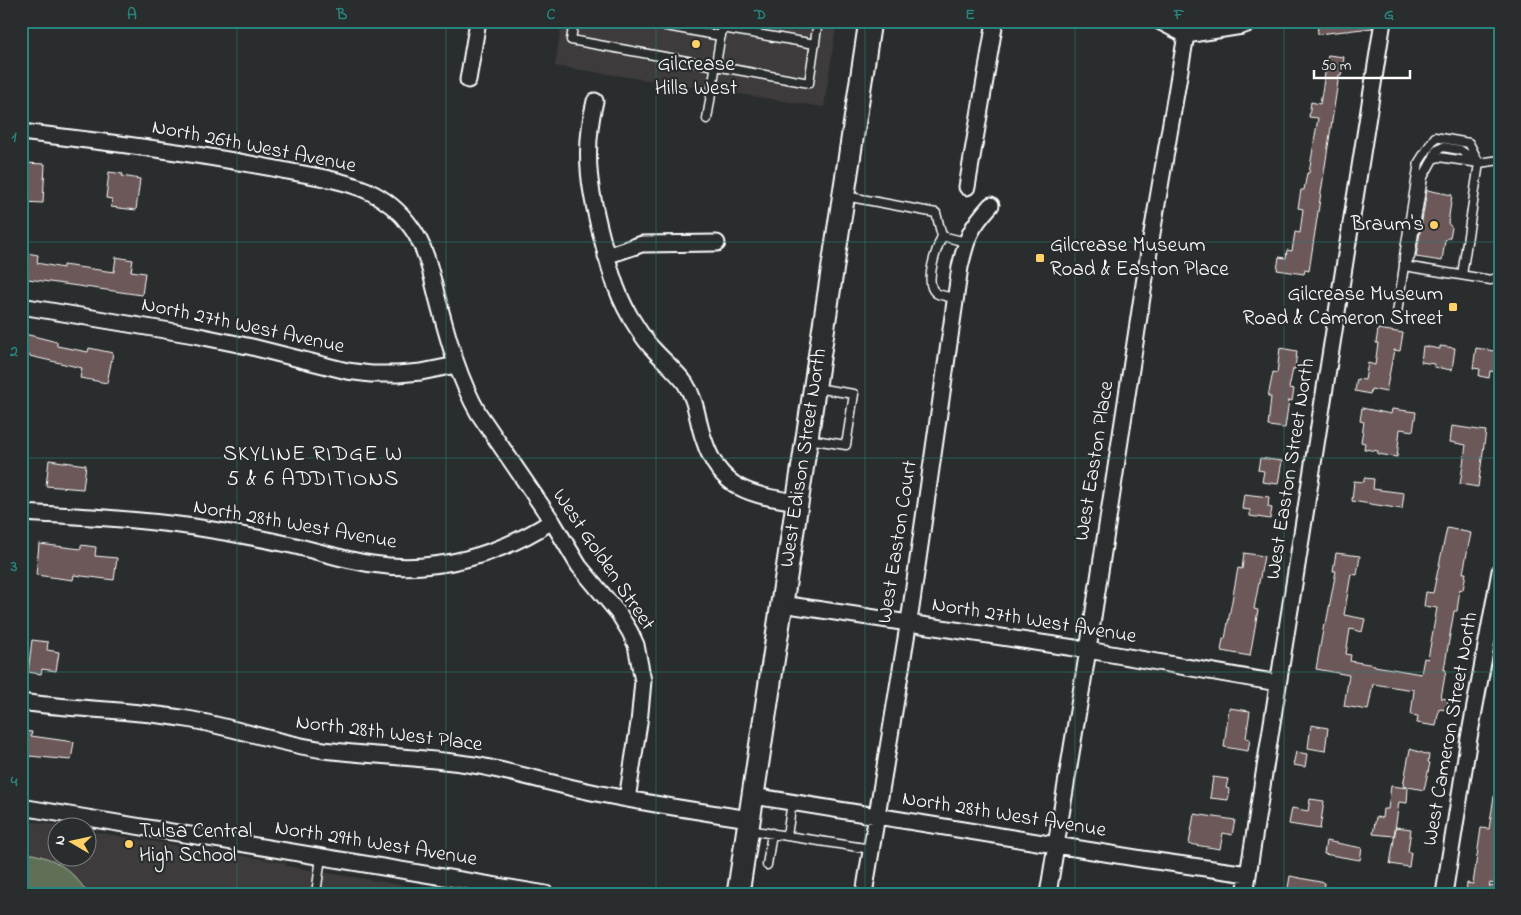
<svg xmlns="http://www.w3.org/2000/svg" width="1521" height="915" font-family="'Indie Flower',sans-serif">
  <style>
    .built { fill: #3e3a3b }
    .green { fill: #606f57; stroke: #b0b7ab }
    .building { fill: #6c5958; stroke: #fff }
    .lines { fill: none; stroke-linecap: round; stroke-linejoin: round }
    .lane-casing { stroke: #fff; stroke-width: 11 }
    .street-casing { stroke: #fff; stroke-width: 19 }
    .secondary-casing { stroke: #fff; stroke-width: 25 }
    .lane { stroke: #2a2d2e; stroke-width: 8 }
    .street { stroke: #2a2d2e; stroke-width: 15 }
    .secondary { stroke: #2a2d2e; stroke-width: 21 }
    .grid { fill: none; stroke: #27847c; stroke-width: 1; stroke-opacity: 0.55 }
    .poi-dot { fill: #ffd166; stroke: #2a2d2e; stroke-width: 2 }
    .labels { text-anchor: middle; dominant-baseline: central; stroke-width: 4.5; stroke-linejoin: round; paint-order: stroke }
    .poi-label { font-size: 21px; fill: #fff; stroke: #2a2d2e; text-anchor: end }
    .street-label { font-size: 21px; fill: #fff; stroke: #2a2d2e }
    .neighbourhood-label { font-size: 22px; letter-spacing: 1px; fill: #fff; stroke: #2a2d2e }
    .neatline { fill: none; stroke: #27847c; stroke-width: 2 }
    .grid-label { font-size: 16px; text-anchor: middle; font-weight: bold; fill: #27847c }
  </style>
  <rect width="100%" height="100%" fill="#2a2d2e"/>
  <filter id="ink" filterUnits="userSpaceOnUse"><feTurbulence type="fractalNoise" baseFrequency=".02" numOctaves="2"/><feDisplacementMap in="SourceGraphic" scale="10" xChannelSelector="R" yChannelSelector="G"/><feConvolveMatrix kernelMatrix="1 2 1 2 8 2 1 2 1" color-interpolation-filters="sRGB"/></filter>
  <g filter="url(#ink)">
    <!-- built -->
    <path class="built" d="M562,21h275l-13,86 -269,-41z
      M21,820l47,7 -10,1v30h30v-27l198,32v3l168,28h-433z"/>
    <!-- green -->
    <path class="green" d="M21,852c31,4 50,15 67,42h-67z"/>
    <!-- building -->
    <path class="building" d="M1317,21h55v7l-54,6z
      M1328,55l16,2 -3,18h-2l-30,196 -4,-1 -1,4 -27,-4 2,-13 7,1 1,-8 5,1 3,-19 5,1 3,-24 -5,-1 3,-18h3l3,-17h2l9,-55 -9,-1 2,-15 9,2z
      M25,163l20,1 -2,39 -20,-1z
      M109,172l14,2 -1,2 18,3 -4,31 -25,-3 1,-8 -6,-1z
      M1427,190l25,5 -4,28 4,5 -2,9 -5,3 -3,21 -26,-4z
      M21,252l17,3 -1,8 26,5v-3l51,7 2,-15 17,3 -2,11 14,2 -3,22 -121,-17z
      M1378,329l25,4 -3,18 -6,-1 -8,42 -15,-3 -1,5 -15,-3 2,-12 8,1 3,-17 7,2 3,-22h-2z
      M21,333l36,9v4l31,6 1,-4 24,5 -6,30 -27,-5 2,-10 -61,-14z
      M1423,346l17,3v-3l15,2 -3,22 -18,-3v-3l-13,-2z
      M1280,348l17,3 -2,18h-2l-4,19 5,1 -2,12 -3,-1 -4,28 -17,-2 3,-29h-3l5,-25 4,1z
      M1476,348l24,4v18h-2v2l-8,-1 -1,7 -10,-2 1,-7 -7,-1z
      M1362,408l29,6 1,-5 24,3 -3,19 -13,-2 -3,28 -19,-3v-3l-14,-2 1,-6 -4,-1 3,-20 -4,-1z
      M1452,426l34,5 -8,56 -18,-3 6,-39 -16,-3z
      M1260,458l22,3 -4,23 -16,-2 2,-11 -6,-1z
      M49,460l37,5 -3,24 -37,-3z
      M1364,478l10,1 -1,10 31,4 -2,16 -50,-8 2,-20 10,1z
      M1244,494l25,3 -1,10 4,1 -2,11 -20,-3v-6l-8,-1z
      M1447,528l24,5 -8,40h3l-3,17 -3,-1 -3,22h-3l-10,59h2l-5,28 7,1 -1,11 -8,-1 -3,17 -19,-3 1,-7 -7,-1 3,-25 -41,-6 -5,26 -24,-4 5,-31 -33,-6 8,-45h2l10,-53h-3l3,-18 24,3 -3,19 -6,-1 -7,41 21,4 -3,13 -12,-3 -4,25 5,1 -1,6 25,4v1l46,8 3,-16 4,1 9,-51 -13,-2 2,-14 7,1z
      M39,544l42,5v-4l15,2 -1,9 22,2 -3,22 -40,-5 -1,5 -37,-5z
      M1244,553l20,3 -10,53 4,1 -8,46 -29,-5 2,-12h2l13,-71 4,1z
      M32,640l16,2 -1,8 12,2 -3,19 -14,-2 -1,5 -13,-2z
      M1229,708l21,3 -4,27 4,1 -2,12 -24,-4z
      M1311,725l17,3 -3,23 -17,-3z
      M21,731l11,1 -1,4 43,6 -3,18 -42,-4 -1,7 -7,-1z
      M1410,749l19,6 -1,7 2,1 -6,27 -21,-4z
      M1296,752l11,2 -2,13 -12,-2z
      M1213,777l15,2 -2,9 3,1 -1,11 -18,-2z
      M1391,786l17,2 -1,15 -8,-1 -5,34 -21,-2 3,-17 6,1 1,-9h5z
      M1494,796l6,1v88l-10,-2 -1,3 8,1v7h-31l1,-11 6,1 8,-56 8,1z
      M1310,799l14,2 -4,28 -31,-5 3,-16 16,3z
      M1194,814l41,6 -3,15 -9,-2 -3,16 -31,-5z
      M1396,827l15,2 -3,23h3l-2,15 -19,-3z
      M1326,841l36,7 -2,12 -36,-6z
      M1290,876l35,7 -2,11h-36z"/>
    <g class="lines">
      <!-- lane casing -->
      <g class="lane-casing">
        <path id="lane" d="M574,21l-3,19 238,43 9,-62
          M639,21l82,15
          M722,28l93,16
          M707,119l16,-98
          M1433,159l3,-8 7,-4 17,3 18,12
          M845,196l91,17 6,23 24,6
          M942,236c-5,12 -19,48 -6,57 5,3 14,4 20,5
          M1404,266l6,-9 13,-80 10,-18 6,-2 40,6 21,-3
          M1404,266l87,14 9,-4
          M1397,313l7,-47v-10l15,-94 16,-25 34,6 10,20 -17,112
          M808,439l38,6 8,-51 -38,-6
          M749,830l122,19
          M787,836l5,-34
          M767,865l5,-32
          M316,894l5,-37"/>
      </g>
      <!-- street casing -->
      <g class="street-casing">
        <path id="street" d="M1159,21l27,14 56,-9 13,-5
          M468,80l10,-59
          M595,101c-13,53 -5,93 9,145 7,28 15,55 32,80 5,8 11,17 18,24 10,11 22,21 31,33 12,18 12,38 19,57 16,50 47,55 93,62
          M21,132c84,10 168,20 251,36 32,7 66,10 96,23 17,8 32,20 43,36 15,20 20,46 26,70 11,41 21,81 42,117l73,107 27,45 40,48 11,18 6,13 7,36 -4,42 -12,76
          M967,187l28,-166
          M606,256l36,-12 75,-1
          M21,306l173,29 58,12 95,24 24,3h27l23,-2 35,-7
          M21,513c58,3 116,6 173,14 33,5 65,11 97,18 27,6 53,15 81,19 62,10 128,-9 180,-43
          M782,604l306,46 190,33
          M21,702c55,8 111,7 166,17 46,8 90,24 137,31 50,6 100,7 150,15 35,6 69,16 104,24 56,13 114,21 171,30
          M753,796l389,63 106,15
          M21,807l525,87
          M864,894l47,-286 49,-341c7,-30 10,-39 31,-62
          M1048,894l40,-244 62,-405 36,-210
          M1245,894l138,-873
          M1444,894l25,-156 31,-167"/>
      </g>
      <!-- secondary casing -->
      <g class="secondary-casing">
        <g id="secondary">
          <path id="s1" d="M738,894l132,-873"/>
        </g>
      </g>
      <!-- lane -->
      <use href="#lane" class="lane"/>
      <!-- street -->
      <use href="#street" class="street"/>
      <!-- secondary -->
      <use href="#secondary" class="secondary"/>
    </g>
  </g>
  <!-- grid -->
  <path class="grid" d="M237,21v873M446,21v873M656,21v873M865,21v873M1075,21v873M1284,21v873M21,242h1479M21,458h1479M21,672h1479"/>
  <!-- markers -->
  <g class="poi-dot">
    <circle cx="696" cy="44" r="5"/>
    <circle cx="1434" cy="225" r="5"/>
    <rect x="1035" y="253" width="10" height="10" rx="2.5"/>
    <rect x="1448" y="302" width="10" height="10" rx="2.5"/>
    <circle cx="129" cy="844" r="5"/>
  </g>
  <g class="labels">
    <!-- poi labels -->
    <g class="poi-label">
      <text x="696" y="65" text-anchor="middle">Gilcrease<tspan x="696" dy="24">Hills West</tspan></text>
      <text x="1424" y="225">Braum's</text>
      <text x="1050" y="246" text-anchor="start">Gilcrease Museum<tspan x="1050" dy="24">Road &amp; Easton Place</tspan></text>
      <text x="1443" y="295">Gilcrease Museum<tspan x="1443" dy="24">Road &amp; Cameron Street</tspan></text>
      <text x="139" y="832" text-anchor="start">Tulsa Central<tspan x="139" dy="24">High School</tspan></text>
    </g>
    <!-- street labels -->
    <g class="street-label">
      <text transform="translate(254 147) rotate(11)">North 26th West Avenue</text>
      <text transform="translate(243 326) rotate(12)">North 27th West Avenue</text>
      <text stroke="none"><textPath href="#s1" startOffset="441">West Edison Street North</textPath></text>
      <text transform="translate(1095 461) rotate(-81)">West Easton Place</text>
      <text transform="translate(1291 469) rotate(-81)">West Easton Street North</text>
      <text transform="translate(295 525) rotate(10)">North 28th West Avenue</text>
      <text transform="translate(898 542) rotate(-81)">West Easton Court</text>
      <text transform="translate(603 560) rotate(56)">West Golden Street</text>
      <text transform="translate(1034 621) rotate(9)">North 27th West Avenue</text>
      <text transform="translate(1451 729) rotate(-80)">West Cameron Street North</text>
      <text transform="translate(389 734) rotate(7)">North 28th West Place</text>
      <text transform="translate(1004 815) rotate(9)">North 28th West Avenue</text>
      <text transform="translate(376 844) rotate(9)">North 29th West Avenue</text>
    </g>
    <!-- neighbourhood labels -->
    <g class="neighbourhood-label">
      <text x="313" y="455">SKYLINE RIDGE W<tspan x="313" dy="25">5 &amp; 6 ADDITIONS</tspan></text>
    </g>
  </g>
  <!-- margin -->
  <rect width="1521" height="915" fill="none" stroke="#2a2d2e" stroke-width="55"/>
  <!-- north arrow -->
  <g transform="translate(72 842) rotate(279)"><circle r="24" fill="#2a2d2e" stroke="#7f8182"/>
  <path d="M0-4L9 19L0 12L-9 19Z" fill="#ffd166"/>
  <text y="-8" font-size="14" font-weight="bold" text-anchor="middle" fill="#ffffff">N</text>
  </g>
  <!-- scale -->
  <path d="M1314 70v8h96v-8" fill="none" stroke="#ffffff" stroke-width="2.5"/>
  <text x="1321" y="70" font-size="15" fill="#ffffff" stroke="#2a2d2e" stroke-width="4" paint-order="stroke">50 m</text>
  <rect x="28" y="28" width="1466" height="860" class="neatline"/>
  <g class="grid-label">
    <text x="132" y="19">A</text>
    <text x="342" y="19">B</text>
    <text x="551" y="19">C</text>
    <text x="760" y="19">D</text>
    <text x="970" y="19">E</text>
    <text x="1179" y="19">F</text>
    <text x="1389" y="19">G</text>
    <text x="14" y="141">1</text>
    <text x="14" y="356">2</text>
    <text x="14" y="571">3</text>
    <text x="14" y="786">4</text>
  </g>
</svg>
